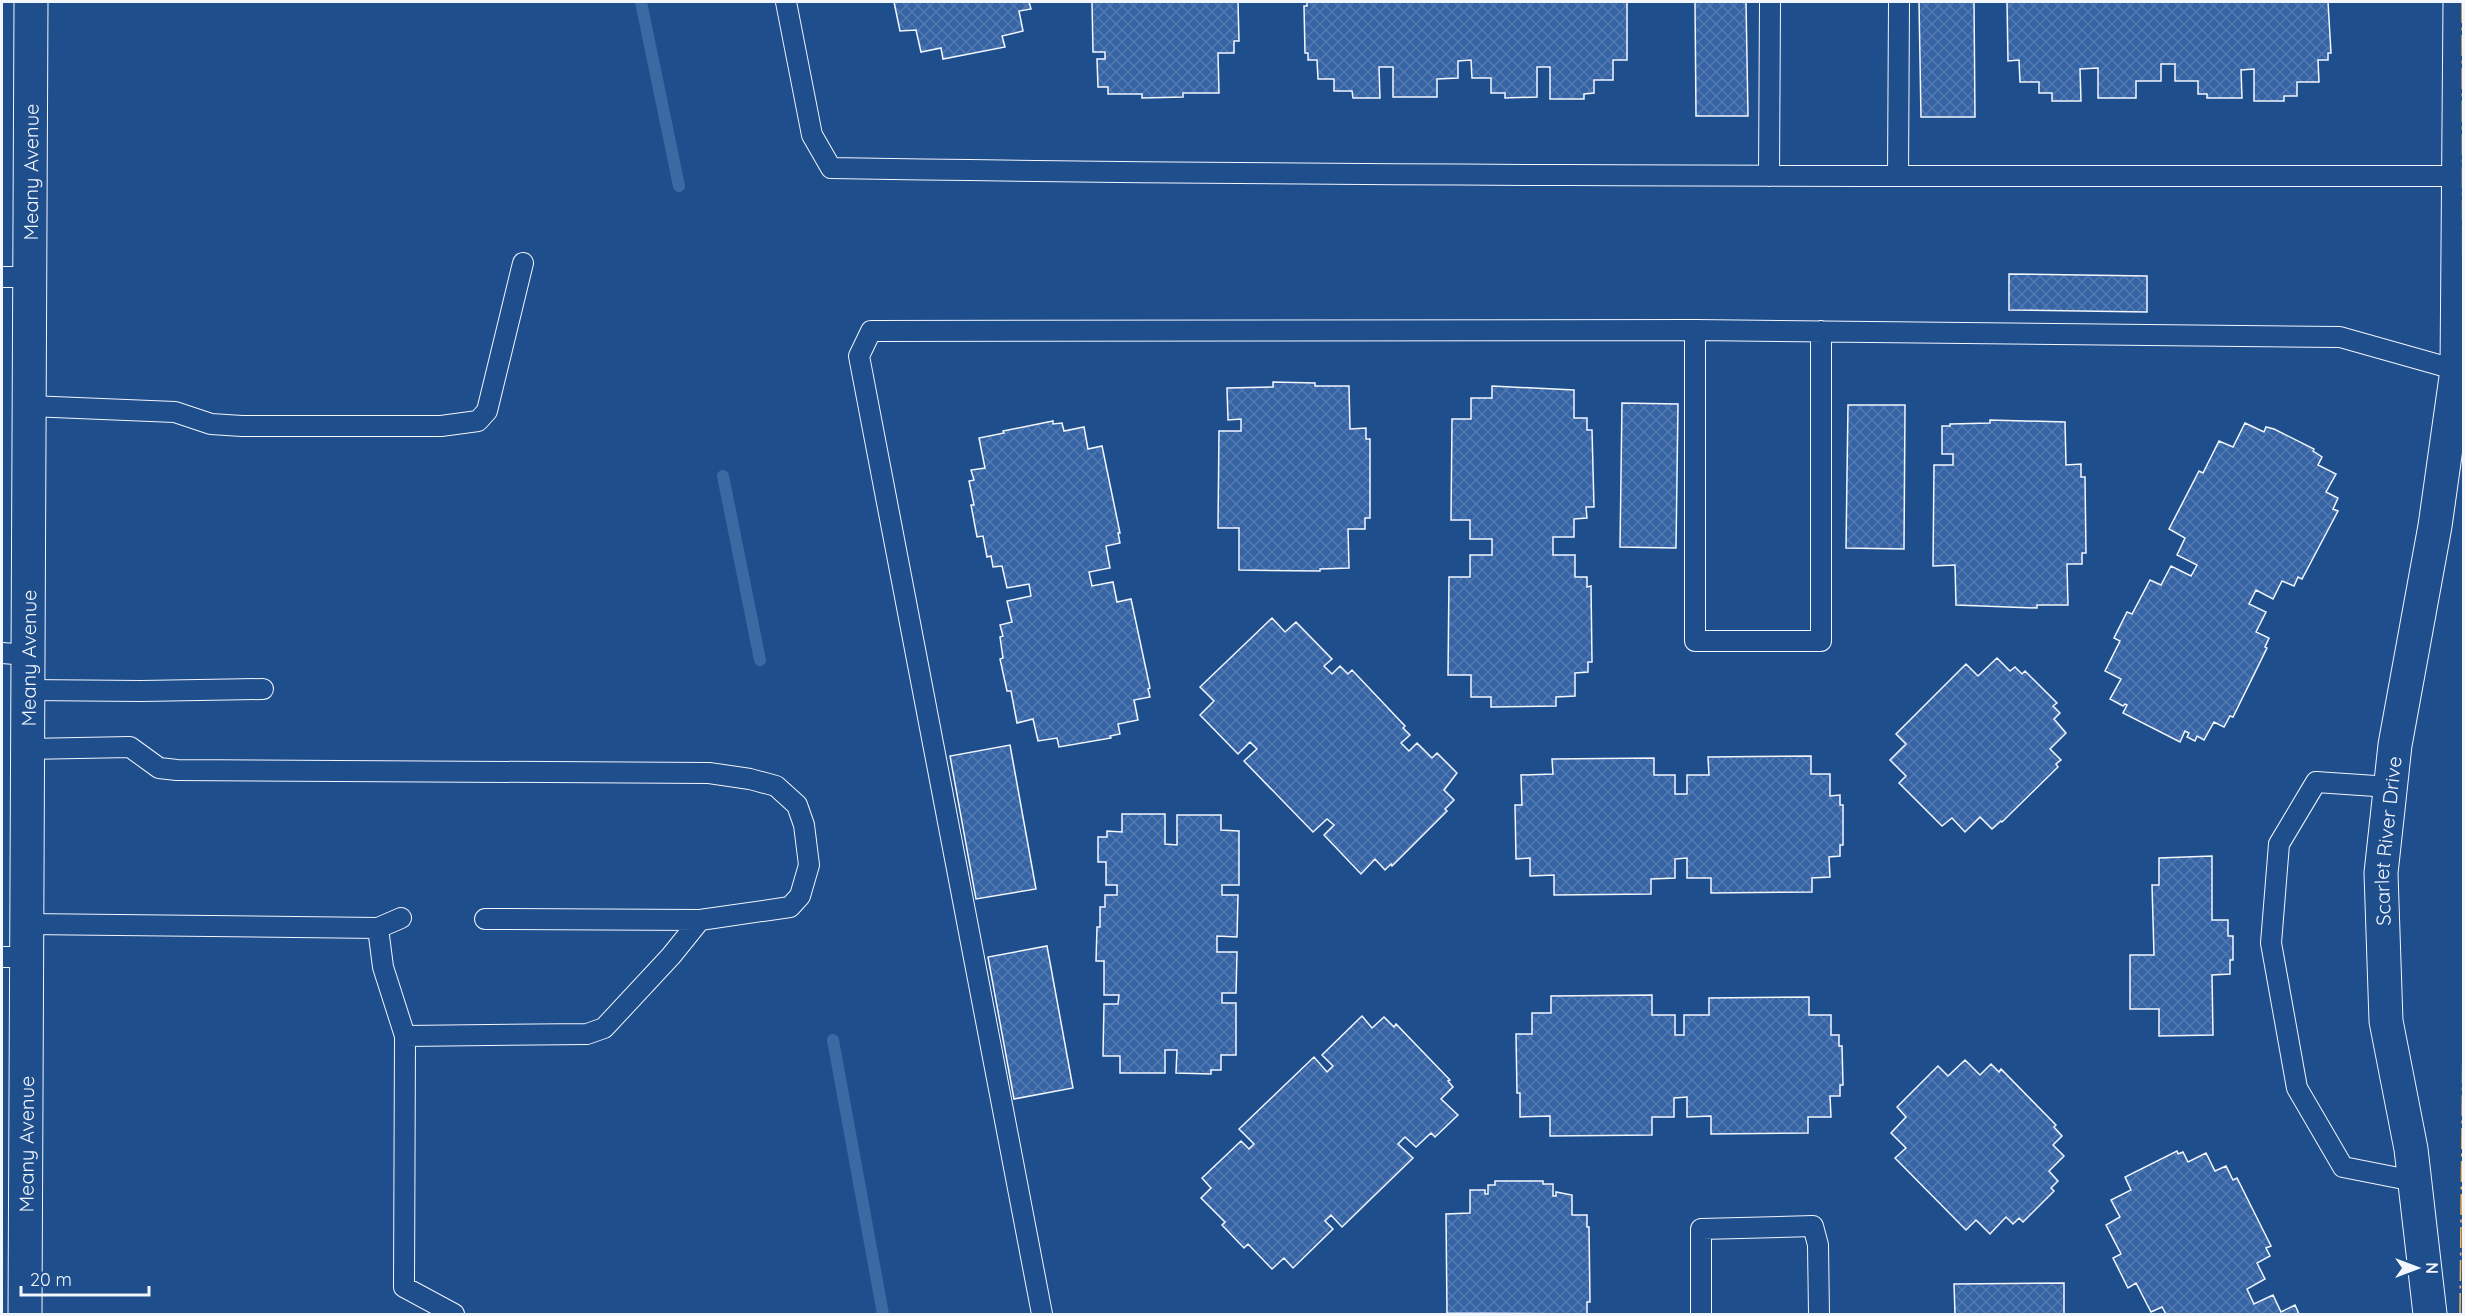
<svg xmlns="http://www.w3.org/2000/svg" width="2465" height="1316" font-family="Quicksand,sans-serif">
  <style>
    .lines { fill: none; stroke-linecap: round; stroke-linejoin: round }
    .stream { stroke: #3b69a3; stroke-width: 12 }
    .building { fill: url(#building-cross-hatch); stroke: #f2f6ff; stroke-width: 1.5 }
    .lane-casing { stroke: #f2f6ff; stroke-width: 22 }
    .street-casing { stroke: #f2f6ff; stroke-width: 35 }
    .secondary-casing { stroke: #f2f6ff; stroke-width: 35 }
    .lane { stroke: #1f4e8c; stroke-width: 20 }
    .street { stroke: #1f4e8c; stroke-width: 33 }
    .secondary { stroke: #1f4e8c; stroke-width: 33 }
    .power { stroke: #ffb74d; stroke-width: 1.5; stroke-dasharray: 21 4.5 3 4.5; stroke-linecap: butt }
    .labels { text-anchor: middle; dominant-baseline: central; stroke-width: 4.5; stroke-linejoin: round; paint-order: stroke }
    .street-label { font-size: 20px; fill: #f2f6ff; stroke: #1f4e8c }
  </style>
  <defs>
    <pattern id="building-cross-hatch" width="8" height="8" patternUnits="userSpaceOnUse" patternTransform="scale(1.5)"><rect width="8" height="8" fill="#3563a3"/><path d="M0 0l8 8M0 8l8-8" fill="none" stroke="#537ab1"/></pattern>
  </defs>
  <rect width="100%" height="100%" fill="#1f4e8c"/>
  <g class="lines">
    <!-- stream -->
    <path class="stream" d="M641,2l38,184
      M723,476l37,184
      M833,1040l50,274"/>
  </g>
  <!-- building -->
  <path class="building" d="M894,2h135l2,7 -12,2 4,20 -21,5 3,11 -62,12 -2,-11 -20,4 -5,-22 -16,1z
    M1092,2h146l1,39h-5v12h-16l1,40h-36v4l-41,1v-4h-34v-7h-10l-1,-28h8v-7h-12z
    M1307,2h320v58h-14v20h-19v13l-10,1v5h-34v-32h-13v30l-32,1v-5h-14v-15h-19l-1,-18 -13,1v17l-21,1v18h-44v-30h-14l1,31h-27l-1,-7h-18v-12h-16l-1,-19h-9v-7h-3l-1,-47h3z
    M1695,2h51l2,114h-52z
    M1919,2h55l1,115h-54z
    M2007,2h321l3,51h-3v7h-10l1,22h-22v14h-13v5h-30v-32l-13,1 1,28h-35v-4h-9v-13h-23v-17h-14v17h-25v17h-38v-30l-18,1 1,32h-29v-8h-13v-11h-19l-1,-22 -11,1z
    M2009,274l138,2v36l-138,-2z
    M1273,382l42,1v3h34l1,43 16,-1v11h4v79h-5v11h-17l1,39 -29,1v2l-81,-1v-42h-21l1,-97h22v-12l-13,1 -1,-32 46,-1z
    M1492,386l82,4v28h13v12h5l2,77h-8l1,11 -13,1v18h-21v18h22v22h12v10l4,-1 1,76h-4v10l-13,1v23l-19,1v9l-65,1v-10h-20v-22h-23l1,-98h21v-22h22v-16h-22v-19h-19l1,-101h19v-21h21z
    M1622,403l56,1 -2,144 -56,-1z
    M1848,405h57l-1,144 -58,-1z
    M1990,420l75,2 1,43 15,-1v13h4l1,76h-4v11h-15l1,41h-31v3l-81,-3 -1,-40 -22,1 1,-101h19v-11h-11v-28h8v-2l40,-1z
    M1053,421v3l9,-1 2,8 20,-4 4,22 14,-3 18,87h-2l2,10 -14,3 4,22 -21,4 3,14 21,-4 4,20 14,-3 19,89 -2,1 2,8 -16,3 4,20 -20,4 2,10 -10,2 1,2 -52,9 -2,-9 -19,3 -5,-22 -16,4 -6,-32h-4l-7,-32 3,-1 -3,-21 3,-1 -3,-11 12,-3 -5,-21 24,-5 -2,-12 -22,4 -5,-22 -9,1 -2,-11 -4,1 -4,-21 -6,1 -6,-32h3l-5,-24 5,-1 -3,-10 14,-2 -6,-30 25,-5 -1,-2z
    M2245,423l19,9 2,-5 8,2 40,20 -1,2 9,6 -4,8 18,9 -10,18 12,6 -5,11 5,2 -36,68 -4,-2 -4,9 -12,-5 -9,18 -17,-9 -7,14 17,8 -10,20 13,6 -4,9 2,1 -34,69 -3,-1 -6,11 -10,-5 -10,18 -7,-4 -2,5 -8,-4 2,-4 -4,-2 -5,11 -57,-29 4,-8 -2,-1 -2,2 -13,-7 11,-20 -16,-8 15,-30 -6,-3 13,-26 5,2 18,-34 11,5 10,-19 20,10 6,-11 -20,-10 8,-17 -16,-9 30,-58 4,2 16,-32 14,6z
    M1272,618l13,14 11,-10 36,37 -8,7 8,8 8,-8 8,8 4,-4 53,56 -2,2 7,7 -9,8 8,8 8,-8 15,15 5,-5 20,20 -13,17 10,10 -9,9 2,2 -55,55 -1,-2 -6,6 -10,-11 -14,15 -37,-39 10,-10 -7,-6 -14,13 -69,-71 13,-12 -7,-7 -12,12 -38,-39 14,-14 -14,-14z
    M1997,658l13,13 5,-4 7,7 3,-3 32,32 -4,3 7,7 -6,6 12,14 -16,16 11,11 -5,4 2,3 -56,55 -1,-1 -9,8 -12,-12 -15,15 -13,-14 -10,8 -43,-43 7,-7 -16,-16 16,-16 -10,-10 70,-70 12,12z
    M1010,745l26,144 -60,10 -26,-143z
    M1811,756v18h19v22l10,-1v10h3v40h-3v11l-11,1 1,20 -18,1v14l-101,1v-15h-24v-20l-12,1v19l-24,1v15l-97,1v-20l-24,1v-18l-14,1 -1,-54h7l-1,-30 32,-1 -1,-15 102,-1v17h21v19h12v-19h22l-1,-18z
    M1122,814h43v30l12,1v-30h44v15l18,1v54h-17v10h16l-1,42 -20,-1v16h20l-1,41h-14v10h14v52h-15v15h-10v4l-35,-1 1,-23h-12v23h-45v-17h-17l1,-52h14l1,-9h-15v-34h-8l1,-34h3v-20h5v-12h12v-10h-11v-23h-8v-25h9v-6l15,1z
    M2212,856v64h16v16h5v24h-3v14l-18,1 1,60 -54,1v-27h-29v-54h24l-2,-70h7v-27z
    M1047,946l26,142 -59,11 -26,-142z
    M1652,995v20h23v20h9v-20h25v-17l100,-1v18h22v20h8v11h3l1,39h-3v11h-10l1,21h-23v16l-97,1v-18l-24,1v-20l-13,1v19h-22v18l-102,1v-20l-30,1v-24h-3l-1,-59h16v-21h19v-17z
    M1362,1016l10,12 12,-11 10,10 2,-3 54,56 -2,1 5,6 -12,12 17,16 -23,22 -4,-4 -15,14 -11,-10 -7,7 15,14 -71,69 -11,-12 -6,6 8,8 -40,39 -9,-10 -12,11 -24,-25 -4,4 -22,-23 3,-3 -24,-24 10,-10 -9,-10 39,-37 8,8 5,-5 -15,-15 75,-72 13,15 6,-6 -11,-11z
    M1965,1060l15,15 11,-11 8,8 2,-3 55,56 -2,2 8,9 -9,9 11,11 -15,15 9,10 -7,7 3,3 -31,31 -4,-4 -6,6 -7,-7 -16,17 -14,-14 -10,10 -71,-72 11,-10 -15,-15 15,-16 -9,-10 41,-41 10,10z
    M2177,1151l1,3 5,-2 5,10 18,-9 9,18 11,-5 7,14 4,-2 34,68 -5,2 4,8 -13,7 8,16 -18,10 7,15 19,-9 8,17 14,-7 4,9h-133l-4,-7 -11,5 -15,-29 -8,5 -15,-30 8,-4 -15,-29 14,-8 -9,-17 20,-10 -6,-13z
    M1495,1181h48v3h10v12h3v-4l16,3v20h15v12h2l1,75h-3v12l-140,-1 -1,-99 24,-1v-23h15v4h3v-9h7z
    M2064,1283v31h-109l-1,-30z"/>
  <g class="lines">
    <!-- lane casing -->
    <g class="lane-casing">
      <path id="lane" d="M786,2l26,133 19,33c542,9 1085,8 1627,8
        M1769,176l1,-174
        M1898,176l1,-174
        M2,277h27
        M1695,330v311h126v-310
        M29,406l146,6 36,12 31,2h199l37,-5 9,-10 36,-148
        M2,653l26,2
        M28,690l113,1 122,-2
        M2390,787l-74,-5 -37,62 -8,99 26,145 46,79 71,14
        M485,919l215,1
        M27,924l351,4 5,39 22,69 182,-2 17,-6 67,-72 29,-36 90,-13 10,-11 9,-31 -5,-40 -7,-20 -21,-19 -26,-7 -41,-6 -532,-3 -18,-2 -29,-21 -103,2
        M378,928l23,-10
        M2,957h25
        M405,1036l-1,251 50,27
        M1042,1314l-183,-958 12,-25 824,-1 645,7 117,33
        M1701,1314v-85l112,-3 5,19 1,69"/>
    </g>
    <!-- street casing -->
    <g class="street-casing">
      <g id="street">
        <path id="s1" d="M2430,1314l-19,-165 -25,-128 -5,-148 14,-128 40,-219 22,-156 3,-368"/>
      </g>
    </g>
    <!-- secondary casing -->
    <g class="secondary-casing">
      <g id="secondary">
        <path id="s2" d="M25,1314l6,-1312"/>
      </g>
    </g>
    <!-- lane -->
    <use href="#lane" class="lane"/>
    <!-- street -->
    <use href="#street" class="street"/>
    <!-- secondary -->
    <use href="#secondary" class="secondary"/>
    <!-- power -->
    <path class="power" d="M2462,2l2,754
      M2460,1314l4,-375"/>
  </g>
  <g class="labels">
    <!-- street labels -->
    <g class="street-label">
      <text stroke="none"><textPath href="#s2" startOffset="1142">Meany Avenue</textPath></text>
      <text stroke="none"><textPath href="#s2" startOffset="656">Meany Avenue</textPath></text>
      <text stroke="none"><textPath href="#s1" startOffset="477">Scarlet River Drive</textPath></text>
      <text stroke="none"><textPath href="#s2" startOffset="170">Meany Avenue</textPath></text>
    </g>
  </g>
  <!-- border -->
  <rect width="2465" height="1316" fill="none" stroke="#f2f6ff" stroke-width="6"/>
  <!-- north arrow -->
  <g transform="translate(2417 1268) rotate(90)" stroke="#1f4e8c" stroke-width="4.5" paint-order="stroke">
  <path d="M0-4.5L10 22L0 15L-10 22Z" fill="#f2f6ff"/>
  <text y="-9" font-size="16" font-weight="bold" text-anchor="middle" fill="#f2f6ff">N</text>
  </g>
  <!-- scale -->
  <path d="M21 1286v9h128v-9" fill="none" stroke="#f2f6ff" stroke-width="3"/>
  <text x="30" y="1286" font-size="18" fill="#f2f6ff" stroke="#1f4e8c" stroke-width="4.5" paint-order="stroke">20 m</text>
</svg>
